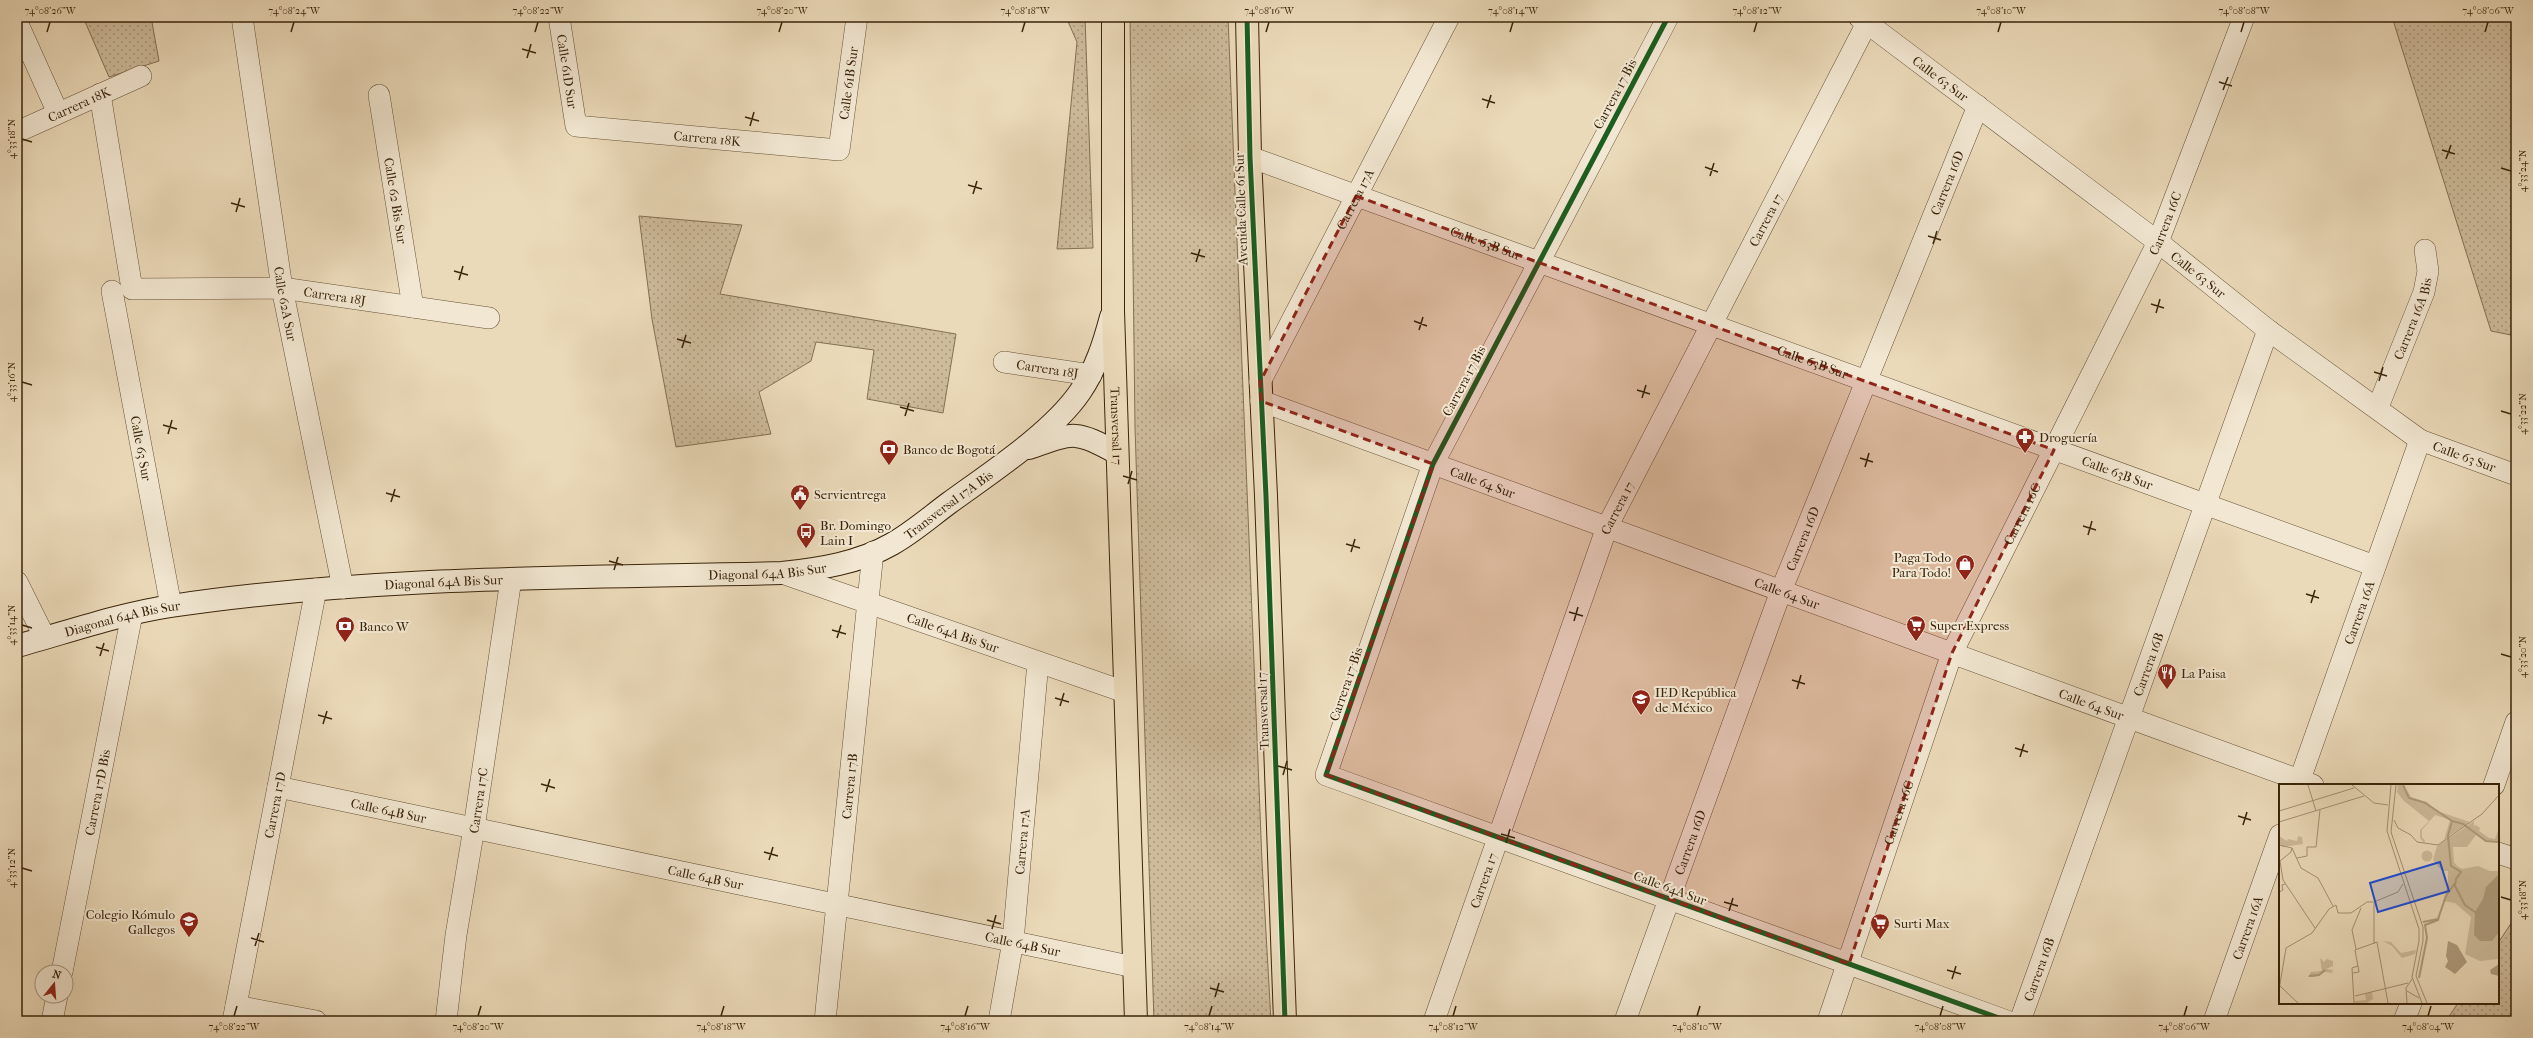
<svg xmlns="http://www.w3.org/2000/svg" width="2533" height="1038" font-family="'IM FELL French Canon',serif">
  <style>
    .grass { fill: url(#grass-dots); stroke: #847052 }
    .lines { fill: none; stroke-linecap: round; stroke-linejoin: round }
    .street-casing { stroke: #665236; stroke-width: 22 }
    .secondary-casing { stroke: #3a240a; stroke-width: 24 }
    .highway-casing { stroke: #3a240a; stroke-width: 24 }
    .street { stroke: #f2e7d2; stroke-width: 21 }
    .secondary { stroke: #f2e7d2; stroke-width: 22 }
    .highway { stroke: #ebdab9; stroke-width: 22 }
    .cycleway-casing { stroke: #f2e7d2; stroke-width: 8 }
    .cycleway { stroke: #1b5e20; stroke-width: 5 }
    .marked { fill: #8f2418; fill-opacity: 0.2; stroke: #8f2418; stroke-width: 3; stroke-dasharray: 8 5; stroke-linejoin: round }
    .ticks { fill: none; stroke: #3a240a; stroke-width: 1.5 }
    .labels { text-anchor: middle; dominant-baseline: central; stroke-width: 4; stroke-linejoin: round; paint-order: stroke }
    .street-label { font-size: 13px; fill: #3a240a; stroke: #f2e7d2 }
    .poi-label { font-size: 13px; fill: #3a240a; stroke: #f2e7d2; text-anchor: start }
    .inset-river { fill: none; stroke: #af9c7e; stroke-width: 2 }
    .inset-road { fill: none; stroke: #a49173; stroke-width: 1 }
    .view { fill: #1d4ed8; fill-opacity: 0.15; stroke: #1d4ed8; stroke-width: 2 }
    .inset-edge { fill: none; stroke: #3a240a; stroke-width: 2 }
    .neatline { fill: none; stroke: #3a240a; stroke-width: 1.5 }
    .ticks-label { font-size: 10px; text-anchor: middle; fill: #3a240a }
  </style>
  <defs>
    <pattern id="grass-dots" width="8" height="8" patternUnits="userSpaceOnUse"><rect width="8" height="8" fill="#cdbb9b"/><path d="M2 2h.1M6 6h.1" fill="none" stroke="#a7987d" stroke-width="1.8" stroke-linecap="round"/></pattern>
  </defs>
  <rect width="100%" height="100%" fill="#ebdab9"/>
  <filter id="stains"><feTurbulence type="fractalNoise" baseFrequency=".005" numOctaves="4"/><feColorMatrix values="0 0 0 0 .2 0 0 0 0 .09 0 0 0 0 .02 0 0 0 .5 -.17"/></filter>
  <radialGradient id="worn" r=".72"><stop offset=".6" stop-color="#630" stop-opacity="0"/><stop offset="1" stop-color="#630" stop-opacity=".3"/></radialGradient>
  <!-- grass -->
  <path class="grass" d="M83,17h68l8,44 -50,16z
    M1066,17h19l8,231 -36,1 20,-207z
    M1130,17h98l34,845 9,159h-117l-19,-594z
    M2392,17h124v319l-25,-5z
    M639,216l103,9 -22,69 236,40 -13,79 -76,-14 7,-49 -58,-8 -5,19 -52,31 12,42 -95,13 -24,-128z
    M2516,916v105h-70l12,-18h40v-60z"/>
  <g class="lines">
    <!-- street casing -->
    <g class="street-casing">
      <g id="street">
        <path id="s1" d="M242,17l40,271 61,300"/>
        <path id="s2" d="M559,17l17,109 263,24 18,-133"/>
        <path d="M1668,17l-235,447 -107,311 681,246"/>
        <path id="s3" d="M1859,17l299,225 110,88 152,110 96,35"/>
        <path d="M17,22l41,91"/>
        <path id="s4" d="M100,94l32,195 150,-1 207,30"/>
        <path id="s5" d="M379,95l34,212"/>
        <path id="s6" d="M17,132l124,-56"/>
        <path id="s7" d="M1250,157l1125,409"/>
        <path id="s8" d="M112,291l59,315"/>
        <path id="s9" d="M1004,362l87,13"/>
        <path id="s10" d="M1260,382l189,-365"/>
        <path id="s11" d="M1261,401l1052,384"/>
        <path id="s12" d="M2378,407l46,-115 4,-21 -3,-21"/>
        <path id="s13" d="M782,573l343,119"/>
        <path d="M17,582l28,56"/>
        <path id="s14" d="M2298,785l122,-345"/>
        <path d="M2494,785l22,-63"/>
        <path id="s15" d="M278,787l856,180"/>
        <path d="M2498,853l18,6"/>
        <path id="s16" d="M62,972l70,-358"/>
        <path d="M236,1006l80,15"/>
        <path d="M52,1021l5,-25"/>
        <path id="s17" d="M233,1021l83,-432"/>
        <path id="s18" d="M446,1021l10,-86 18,-107 37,-249"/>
        <path id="s19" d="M825,1021l48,-469"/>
        <path id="s20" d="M999,1021l14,-80 25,-279"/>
        <path id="s21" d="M1434,1021l173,-494 260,-504"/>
        <path id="s22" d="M1625,1021l156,-430 197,-485"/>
        <path id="s23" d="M1828,1021l124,-368 206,-411 86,-225"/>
        <path id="s24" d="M2020,1021l248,-691"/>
        <path id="s25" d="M2214,1021l66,-186"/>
        <path d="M2404,1021l7,-18"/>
      </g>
    </g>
    <!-- secondary casing -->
    <g class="secondary-casing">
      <g id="secondary">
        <path d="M1029,448c45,-16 46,-18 88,5"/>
        <path id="s26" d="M17,646c51,-14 102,-32 154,-40 201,-30 407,-28 611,-33 37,-4 77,-10 110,-29 20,-11 38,-27 57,-41 41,-30 103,-70 131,-111 16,-23 24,-49 31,-75"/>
      </g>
    </g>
    <!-- highway casing -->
    <g class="highway-casing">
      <g id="highway">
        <path id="s27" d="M1113,17v294l23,710"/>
        <path d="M1247,17l3,140 16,339 19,525"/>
      </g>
    </g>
    <!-- street -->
    <use href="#street" class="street"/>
    <!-- secondary -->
    <use href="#secondary" class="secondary"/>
    <!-- highway -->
    <use href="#highway" class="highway"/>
    <!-- cycleway casing -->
    <g class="cycleway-casing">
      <path id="cycleway" d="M1247,17l3,140 16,339 19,525
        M1668,17l-235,447 -107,311 681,246"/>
    </g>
    <!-- cycleway -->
    <use href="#cycleway" class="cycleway"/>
  </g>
  <!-- marked area -->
  <path class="marked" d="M1356,196l698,254 -102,203 -103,311 -523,-189 107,-311 -172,-63 -1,-19z"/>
  <!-- ticks -->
  <path class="ticks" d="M47,32l3,-10M291,32l3,-10M535,32l3,-10M779,32l3,-10M1022,32l3,-10M1266,32l3,-10M1510,32l3,-10M1754,32l3,-10M1998,32l3,-10M2241,32l3,-10M2485,32l3,-10M522,49l14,4M527,58l4,-14M2219,82l13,4M2223,90l5,-13M1482,99l13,4M1487,108l4,-13M745,117l14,4M750,126l4,-14M22,139l10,3M2442,150l13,4M2446,159l5,-14M1705,167l13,5M2501,168l10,3M1710,176l4,-13M968,185l14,4M973,194l4,-13M231,203l14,4M236,212l4,-14M1928,236l13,4M1933,244l4,-13M1191,253l14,4M1196,262l4,-13M454,271l14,4M459,280l4,-14M2151,304l13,4M2156,313l4,-14M1414,321l13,5M1419,330l4,-13M677,339l14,4M682,348l4,-13M2374,372l13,4M2379,381l4,-14M22,382l10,3M1637,390l13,4M1642,398l4,-13M900,407l14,4M2501,411l10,3M905,416l4,-13M163,425l14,4M168,434l4,-14M1860,458l13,4M1865,467l4,-14M1123,476l14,4M1128,484l4,-13M386,493l14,4M391,502l4,-13M2083,526l13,4M2088,535l4,-14M1346,544l14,4M1351,552l4,-13M609,561l14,4M614,570l4,-13M2306,594l13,4M2311,603l4,-13M1569,612l14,4M1574,621l4,-14M22,625l10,3M832,630l14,4M837,638l4,-13M96,647l13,4M2501,654l10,3M100,656l4,-13M1792,680l13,4M1797,689l4,-14M1055,698l14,4M1060,706l4,-13M318,715l14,4M323,724l4,-13M2015,748l13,4M2020,757l4,-13M1278,766l14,4M1283,775l4,-14M541,784l14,4M546,792l4,-13M2238,816l13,4M2243,825l4,-13M1501,834l14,4M1506,843l4,-14M764,852l14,4M769,860l4,-13M22,868l10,3M2501,897l10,3M1724,902l14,4M1729,911l4,-13M987,920l14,4M992,929l4,-14M251,938l13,4M255,946l4,-13M1947,970l14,4M1952,979l4,-13M1210,988l14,4M1215,997l4,-14M234,1016l3,-10M478,1016l3,-10M721,1016l3,-10M965,1016l3,-10M1209,1016l3,-10M1453,1016l3,-10M1697,1016l3,-10M1940,1016l3,-10M2184,1016l3,-10M2428,1016l3,-10"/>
  <!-- icons -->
  <defs>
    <g id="pharmacy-pin" transform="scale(1)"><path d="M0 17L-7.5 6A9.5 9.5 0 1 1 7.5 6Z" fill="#8f2418" stroke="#f2e7d2"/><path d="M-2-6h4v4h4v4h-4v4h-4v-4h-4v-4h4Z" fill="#fff"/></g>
    <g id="bank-pin" transform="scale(1)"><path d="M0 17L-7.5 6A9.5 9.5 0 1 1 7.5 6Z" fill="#8f2418" stroke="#f2e7d2"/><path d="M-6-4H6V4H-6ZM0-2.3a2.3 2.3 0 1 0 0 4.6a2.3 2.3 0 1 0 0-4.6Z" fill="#fff"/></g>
    <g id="civic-pin" transform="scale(1)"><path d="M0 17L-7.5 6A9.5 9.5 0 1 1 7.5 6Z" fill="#8f2418" stroke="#f2e7d2"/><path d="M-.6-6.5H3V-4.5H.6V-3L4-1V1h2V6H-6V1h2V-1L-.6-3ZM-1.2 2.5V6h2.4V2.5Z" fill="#fff"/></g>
    <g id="bus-pin" transform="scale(1)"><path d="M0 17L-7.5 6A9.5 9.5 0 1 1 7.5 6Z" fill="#8f2418" stroke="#f2e7d2"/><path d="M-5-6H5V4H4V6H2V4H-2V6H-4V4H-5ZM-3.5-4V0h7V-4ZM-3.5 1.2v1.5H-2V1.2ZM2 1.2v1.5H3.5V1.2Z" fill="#fff"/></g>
    <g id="shop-pin" transform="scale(1)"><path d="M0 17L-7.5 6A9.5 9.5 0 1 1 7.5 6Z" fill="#8f2418" stroke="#f2e7d2"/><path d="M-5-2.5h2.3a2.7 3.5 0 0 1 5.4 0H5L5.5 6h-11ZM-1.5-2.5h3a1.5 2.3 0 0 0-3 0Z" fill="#fff"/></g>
    <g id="supermarket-pin" transform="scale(1)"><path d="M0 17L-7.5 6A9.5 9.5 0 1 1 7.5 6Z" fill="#8f2418" stroke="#f2e7d2"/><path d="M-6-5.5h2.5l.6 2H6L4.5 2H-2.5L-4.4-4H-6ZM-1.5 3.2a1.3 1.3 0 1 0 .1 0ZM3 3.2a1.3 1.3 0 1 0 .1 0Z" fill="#fff"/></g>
    <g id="restaurant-pin" transform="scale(1)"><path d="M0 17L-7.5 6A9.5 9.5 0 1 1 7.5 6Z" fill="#8f2418" stroke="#f2e7d2"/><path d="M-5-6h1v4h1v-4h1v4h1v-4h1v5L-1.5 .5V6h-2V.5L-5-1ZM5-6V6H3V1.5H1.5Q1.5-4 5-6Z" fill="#fff"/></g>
    <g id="school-pin" transform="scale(1)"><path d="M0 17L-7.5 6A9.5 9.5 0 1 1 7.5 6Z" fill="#8f2418" stroke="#f2e7d2"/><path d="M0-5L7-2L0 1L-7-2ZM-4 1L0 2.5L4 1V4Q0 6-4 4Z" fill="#fff"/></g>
  </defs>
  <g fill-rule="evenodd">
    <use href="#pharmacy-pin" x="2025" y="437"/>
    <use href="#bank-pin" x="889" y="449"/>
    <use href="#civic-pin" x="800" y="494"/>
    <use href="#bus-pin" x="806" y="532"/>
    <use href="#shop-pin" x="1965" y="564"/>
    <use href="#supermarket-pin" x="1916" y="625"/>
    <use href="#bank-pin" x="345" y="626"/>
    <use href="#restaurant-pin" x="2167" y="673"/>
    <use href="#school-pin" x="1641" y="699"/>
    <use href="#school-pin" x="189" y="921"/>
    <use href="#supermarket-pin" x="1880" y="923"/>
  </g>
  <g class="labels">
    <!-- street labels -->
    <g class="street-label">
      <text stroke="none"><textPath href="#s2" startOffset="55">Calle 61D Sur</textPath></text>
      <text stroke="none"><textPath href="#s3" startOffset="102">Calle 63 Sur</textPath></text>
      <text stroke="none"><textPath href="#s2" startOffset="442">Calle 61B Sur</textPath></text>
      <text transform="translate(1615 94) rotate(-62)">Carrera 17 Bis</text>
      <text stroke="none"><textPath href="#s6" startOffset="68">Carrera 18K</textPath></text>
      <text stroke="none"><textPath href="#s2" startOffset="242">Carrera 18K</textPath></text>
      <text stroke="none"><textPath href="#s22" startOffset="898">Carrera 16D</textPath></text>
      <text stroke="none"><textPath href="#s10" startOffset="206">Carrera 17A</textPath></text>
      <text stroke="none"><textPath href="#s5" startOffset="107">Calle 62 Bis Sur</textPath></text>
      <text transform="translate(1241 209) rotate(-92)">Avenida Calle 61 Sur</text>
      <text stroke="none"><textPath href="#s21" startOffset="869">Carrera 17</textPath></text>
      <text stroke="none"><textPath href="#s23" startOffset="868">Carrera 16C</textPath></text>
      <text stroke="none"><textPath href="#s7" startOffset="251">Calle 63B Sur</textPath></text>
      <text stroke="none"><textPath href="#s3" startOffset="426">Calle 63 Sur</textPath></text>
      <text stroke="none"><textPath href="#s4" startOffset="401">Carrera 18J</textPath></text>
      <text stroke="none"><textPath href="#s1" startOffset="290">Calle 62A Sur</textPath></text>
      <text stroke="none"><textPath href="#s12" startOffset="95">Carrera 16A Bis</textPath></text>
      <text stroke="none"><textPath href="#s7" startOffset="599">Calle 63B Sur</textPath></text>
      <text stroke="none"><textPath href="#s9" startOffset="44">Carrera 18J</textPath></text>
      <text transform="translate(1464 381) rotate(-62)">Carrera 17 Bis</text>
      <text stroke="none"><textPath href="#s27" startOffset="409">Transversal 17</textPath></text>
      <text stroke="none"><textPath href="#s8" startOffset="160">Calle 63 Sur</textPath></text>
      <text stroke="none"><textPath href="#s3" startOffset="750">Calle 63 Sur</textPath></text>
      <text stroke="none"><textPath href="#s7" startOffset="923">Calle 63B Sur</textPath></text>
      <text stroke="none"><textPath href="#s11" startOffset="236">Calle 64 Sur</textPath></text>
      <text stroke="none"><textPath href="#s26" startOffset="955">Transversal 17A Bis</textPath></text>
      <text stroke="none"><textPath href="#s21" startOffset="545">Carrera 17</textPath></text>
      <text stroke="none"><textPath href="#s23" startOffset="544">Carrera 16C</textPath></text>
      <text stroke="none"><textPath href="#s22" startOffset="514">Carrera 16D</textPath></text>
      <text stroke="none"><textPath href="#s26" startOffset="757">Diagonal 64A Bis Sur</textPath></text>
      <text stroke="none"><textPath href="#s26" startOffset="433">Diagonal 64A Bis Sur</textPath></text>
      <text stroke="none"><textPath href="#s11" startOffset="560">Calle 64 Sur</textPath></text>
      <text stroke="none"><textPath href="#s14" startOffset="183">Carrera 16A</textPath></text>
      <text stroke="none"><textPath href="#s26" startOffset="109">Diagonal 64A Bis Sur</textPath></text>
      <text stroke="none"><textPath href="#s13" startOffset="181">Calle 64A Bis Sur</textPath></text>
      <text stroke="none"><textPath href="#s24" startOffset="379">Carrera 16B</textPath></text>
      <text transform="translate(1346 684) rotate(-71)">Carrera 17 Bis</text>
      <text stroke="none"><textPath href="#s11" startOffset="884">Calle 64 Sur</textPath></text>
      <text transform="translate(1263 711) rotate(-92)">Transversal 17</text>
      <text stroke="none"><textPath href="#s19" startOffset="236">Carrera 17B</textPath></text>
      <text stroke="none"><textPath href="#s16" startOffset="183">Carrera 17D Bis</textPath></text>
      <text stroke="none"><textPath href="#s18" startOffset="223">Carrera 17C</textPath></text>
      <text stroke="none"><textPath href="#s17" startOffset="220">Carrera 17D</textPath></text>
      <text stroke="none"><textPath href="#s15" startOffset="113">Calle 64B Sur</textPath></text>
      <text stroke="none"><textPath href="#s23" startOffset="220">Carrera 16C</textPath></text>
      <text stroke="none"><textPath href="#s20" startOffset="181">Carrera 17A</textPath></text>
      <text stroke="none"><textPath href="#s22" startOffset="190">Carrera 16D</textPath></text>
      <text stroke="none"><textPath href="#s15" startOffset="437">Calle 64B Sur</textPath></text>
      <text stroke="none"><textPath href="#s21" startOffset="149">Carrera 17</textPath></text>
      <text transform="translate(1670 888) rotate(20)">Calle 64A Sur</text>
      <text stroke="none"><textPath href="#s25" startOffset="99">Carrera 16A</textPath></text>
      <text stroke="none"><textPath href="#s15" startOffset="761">Calle 64B Sur</textPath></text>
      <text stroke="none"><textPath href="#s24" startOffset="55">Carrera 16B</textPath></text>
    </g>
    <!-- poi labels -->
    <g class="poi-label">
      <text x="2039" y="437">Droguería</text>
      <text x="903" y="449">Banco de Bogotá</text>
      <text x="814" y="494">Servientrega</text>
      <text x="820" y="525">Br. Domingo<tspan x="820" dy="15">Lain I</tspan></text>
      <text x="1951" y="557" text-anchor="end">Paga Todo<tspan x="1951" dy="15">Para Todo!</tspan></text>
      <text x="1930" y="625">Super Express</text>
      <text x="359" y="626">Banco W</text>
      <text x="2181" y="673">La Paisa</text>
      <text x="1655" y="692">IED República<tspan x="1655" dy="15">de México</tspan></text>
      <text x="175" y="914" text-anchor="end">Colegio Rómulo<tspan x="175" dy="15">Gallegos</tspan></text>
      <text x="1894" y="923">Surti Max</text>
    </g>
  </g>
  <!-- overview -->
  <g transform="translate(2279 784)">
    <rect width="220" height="220" fill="#ebdab9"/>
    <path d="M119,1h4l7,13 16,6 26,16 -3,17 -4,3 6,-20 -15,-5 -13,15v7l3,4 -1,2 -4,-5v-8l9,-9 -25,-20 -7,-9zM125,1l7,12 16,5 10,9 33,11 -4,3 -14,-5 -27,-17 -15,-5zM195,37v5l2,-1 4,3 -1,3 10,7 6,1 4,-11v13l-13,-1 -19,-14zM174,38l12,4 -16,10 1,-8zM187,43l10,8 -9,12h-14l1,15 3,4 5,3 16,-3 12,5h9v88l-19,2 -15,-7 6,-37 -16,-14 -12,-2 5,-16v-14h-6l-9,-11 4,-14zM0,52l8,5 1,-2 9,2 1,-5 4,1 1,7 -20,3 -4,-3zM142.5 72a5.5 5.5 0 1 1 11 0a5.5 5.5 0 1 1-11 0ZM104,157l8,1 10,11 15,-3 -1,4 -13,4 -10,-12zM41,174l4,4 3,-3 6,2v5l-7,3 7,1 -1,3 -7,-1 -10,5h-7l3,-5 11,-1zM93,208l1,7 -6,4h-12v-2l11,-1 -1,-6z" fill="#cdbb9b"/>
    <path d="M220,90v58l-7,9h-12l-6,-6 1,-23 8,-13 3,-12zM169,157l9,4 10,17 -12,12 -10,-7 3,-6 -2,-5zM220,180v12l-8,-2 -1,-4z" fill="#af9c7e"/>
    <path class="inset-river" d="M124,1l6,13 16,5 27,18 -4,15 3,30 10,6 -5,7 -1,7 10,19 13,9M173,37l11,3 23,17 13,1M144,138l15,-3 8,-23 9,-13M30,192l10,-1 6,-5M140,194l8,-40 -2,-13 13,-5 2,-7"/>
    <path class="inset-road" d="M29,1l8,26M73,1l22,18 14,2M112,1l-4,46 32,98v12l-7,36 10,26M117,1l-5,47 32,95v14l-7,35 11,27M0,27l75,-23M115,36l4,8 13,7 6,7 21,3 44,-31 17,-19M0,38l85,-26M0,61l13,3M13,64l-1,4 -11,9 3,19 32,48M13,64l9,20 17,10 15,28M18,74l10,-2v-9h9l4,-37M0,108l4,-2 -1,-5 3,-1M95,160v-41M77,165l-4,-19 9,-22M74,189l6,-1 -4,-22 22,-8 11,61M1,202l18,17M0,206l7,-42 26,-15 17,-24 7,-4 2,8h13l16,-11h7l24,-10 5,-8M128,207l12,7M76,212l53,-13M75,219l-2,-35 6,-2M128,219l-1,-15 6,-9"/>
    <path class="view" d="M161,78l9,29 -71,21 -8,-29z"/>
    <rect width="220" height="220" class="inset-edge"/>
  </g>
  <!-- margin -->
  <rect width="2533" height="1038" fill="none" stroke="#ebdab9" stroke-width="44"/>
  <!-- north arrow -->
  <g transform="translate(54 984) rotate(17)"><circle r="19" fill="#f2e7d2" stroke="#a89982"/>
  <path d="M0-3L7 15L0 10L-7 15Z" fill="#8f2418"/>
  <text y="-6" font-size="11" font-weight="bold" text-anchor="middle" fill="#3a240a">N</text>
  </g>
  <rect x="22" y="22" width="2489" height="994" class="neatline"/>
  <g class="ticks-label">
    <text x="50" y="14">74°08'26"W</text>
    <text x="294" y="14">74°08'24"W</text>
    <text x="538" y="14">74°08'22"W</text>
    <text x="782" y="14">74°08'20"W</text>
    <text x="1025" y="14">74°08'18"W</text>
    <text x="1269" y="14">74°08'16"W</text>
    <text x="1513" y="14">74°08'14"W</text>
    <text x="1757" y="14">74°08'12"W</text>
    <text x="2001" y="14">74°08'10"W</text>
    <text x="2244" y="14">74°08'08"W</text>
    <text x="2488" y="14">74°08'06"W</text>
    <text transform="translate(11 139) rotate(-90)" y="4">4°33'18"N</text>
    <text transform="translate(2522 171) rotate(-90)" y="4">4°33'24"N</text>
    <text transform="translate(11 382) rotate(-90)" y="4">4°33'16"N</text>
    <text transform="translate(2522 414) rotate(-90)" y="4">4°33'22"N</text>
    <text transform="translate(11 625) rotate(-90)" y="4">4°33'14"N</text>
    <text transform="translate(2522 657) rotate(-90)" y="4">4°33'20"N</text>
    <text transform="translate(11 868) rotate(-90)" y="4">4°33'12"N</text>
    <text transform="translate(2522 900) rotate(-90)" y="4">4°33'18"N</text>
    <text x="234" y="1030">74°08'22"W</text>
    <text x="478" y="1030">74°08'20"W</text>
    <text x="721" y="1030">74°08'18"W</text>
    <text x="965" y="1030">74°08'16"W</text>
    <text x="1209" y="1030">74°08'14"W</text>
    <text x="1453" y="1030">74°08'12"W</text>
    <text x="1697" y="1030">74°08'10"W</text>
    <text x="1940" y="1030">74°08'08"W</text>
    <text x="2184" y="1030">74°08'06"W</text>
    <text x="2428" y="1030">74°08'04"W</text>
  </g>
  <rect width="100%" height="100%" filter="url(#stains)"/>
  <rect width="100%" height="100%" fill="url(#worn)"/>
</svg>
